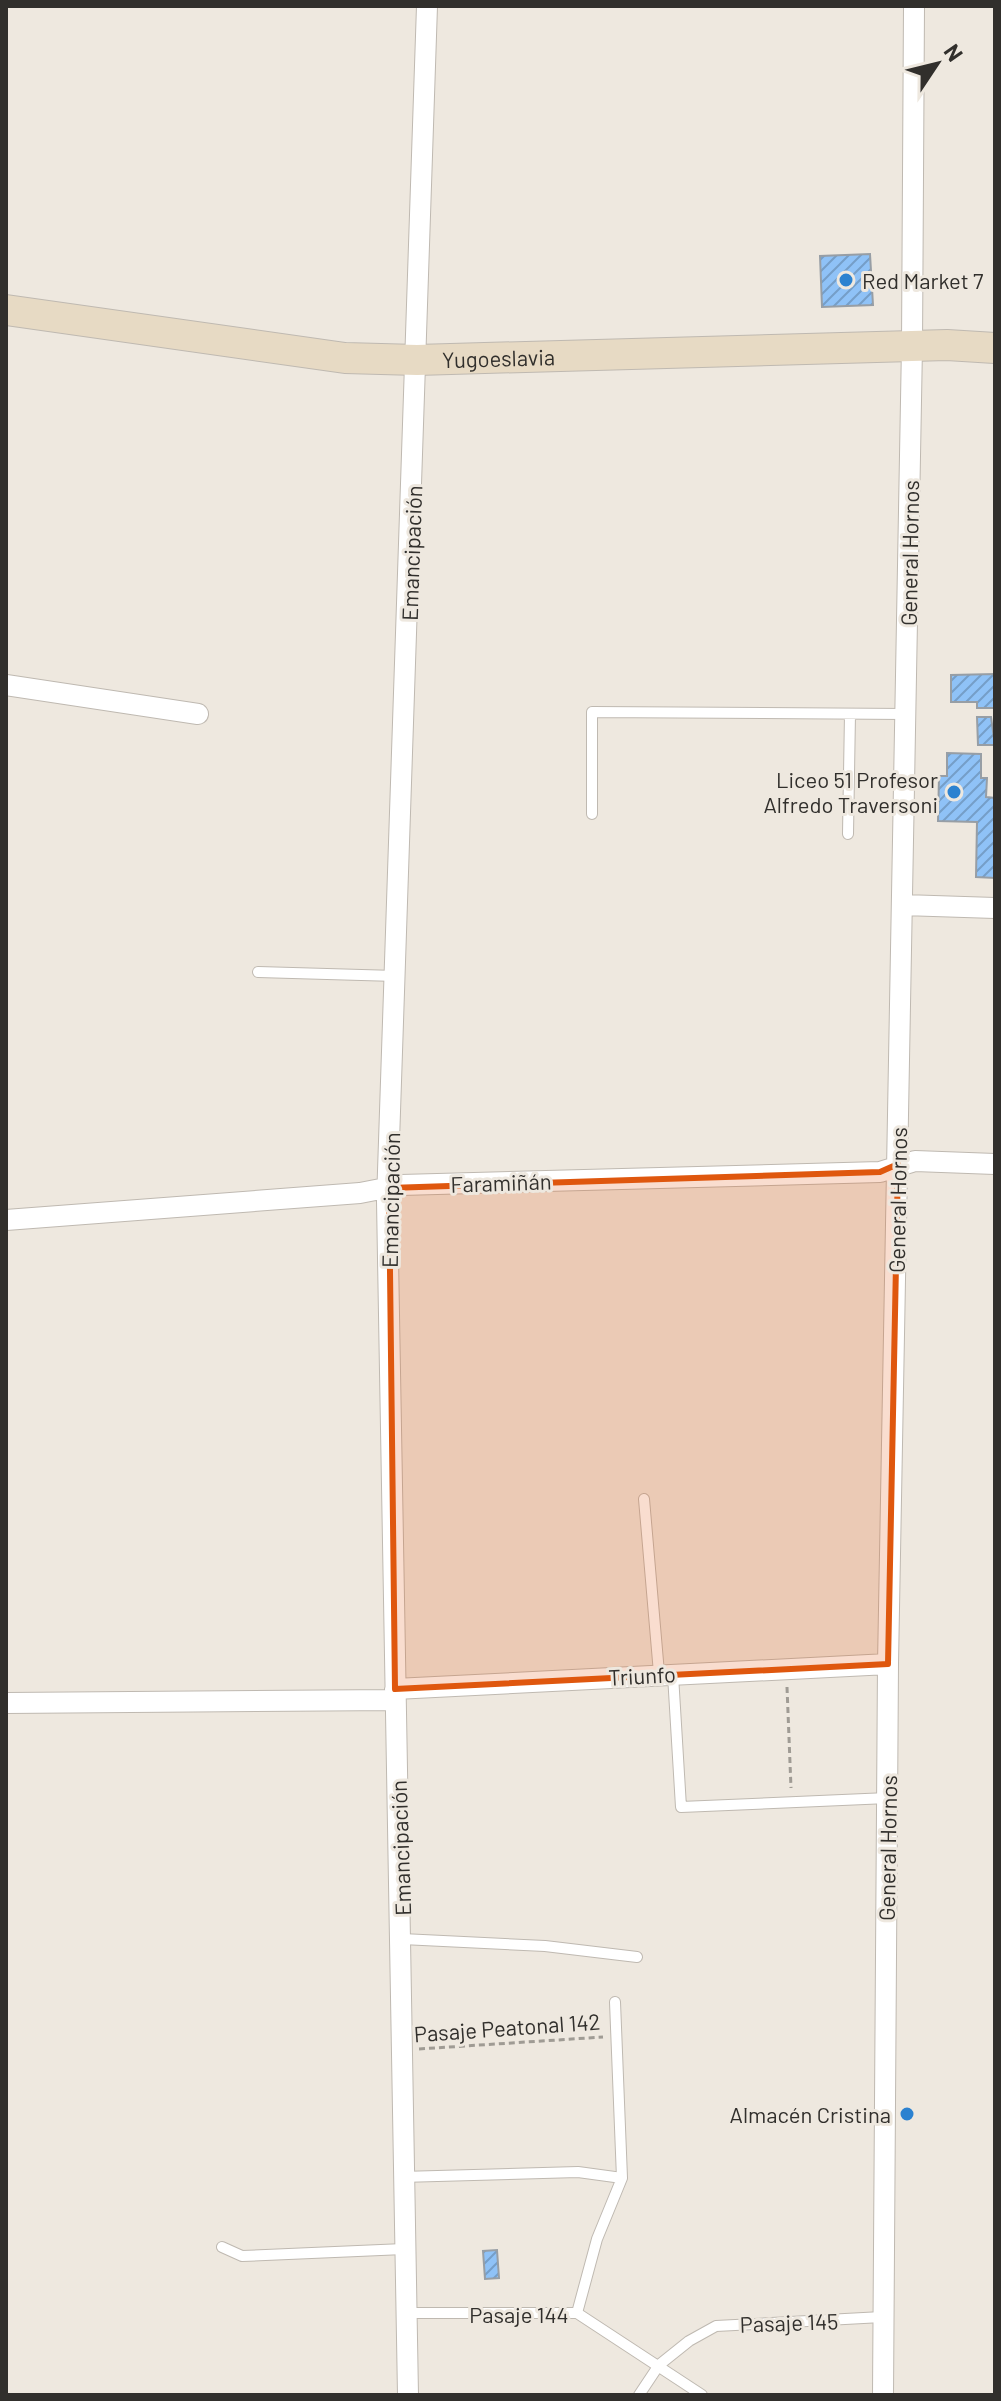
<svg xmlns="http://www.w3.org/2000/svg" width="1001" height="2401" font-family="Barlow,sans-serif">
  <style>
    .building { fill: url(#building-hatch); stroke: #979ea5; stroke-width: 2 }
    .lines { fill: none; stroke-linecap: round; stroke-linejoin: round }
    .lane-casing { stroke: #bfb9b1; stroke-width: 12 }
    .street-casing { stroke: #bfb9b1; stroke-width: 22 }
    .secondary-casing { stroke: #bfb9b1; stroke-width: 32 }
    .path { stroke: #9f9b94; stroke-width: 3; stroke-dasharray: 6 4; stroke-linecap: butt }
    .lane { stroke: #fff; stroke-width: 10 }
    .street { stroke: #fff; stroke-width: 20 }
    .secondary { stroke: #e7dac4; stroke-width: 30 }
    .marked { fill: #df570e; fill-opacity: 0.2; stroke: #df570e; stroke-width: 6; stroke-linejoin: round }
    .poi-dot { fill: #2c82d0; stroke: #eee8df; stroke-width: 3 }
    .labels { text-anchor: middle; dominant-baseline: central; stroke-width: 6; stroke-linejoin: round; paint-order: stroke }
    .poi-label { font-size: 22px; fill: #312f2c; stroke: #eee8df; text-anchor: end }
    .street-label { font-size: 22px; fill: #312f2c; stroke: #eee8df }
  </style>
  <defs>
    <pattern id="building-hatch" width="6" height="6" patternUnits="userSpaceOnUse" patternTransform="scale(2)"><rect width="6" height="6" fill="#8fc2f7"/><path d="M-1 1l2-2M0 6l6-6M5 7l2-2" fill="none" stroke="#759ec8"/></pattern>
  </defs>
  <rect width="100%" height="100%" fill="#eee8df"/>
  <!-- building -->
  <path class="building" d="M870,254l3,51 -51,2 -2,-51z
    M995,674v34h-18v-6h-26v-27z
    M977,717h14l4,28h-17z
    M947,753l34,1v24h6l-1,19 9,1v80l-19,-1 1,-55 -39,-1 1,-45h8z
    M497,2250l2,28 -14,1 -2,-28z"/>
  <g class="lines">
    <!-- lane casing -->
    <g class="lane-casing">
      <path id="lane" d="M592,814v-102l314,2
        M848,834l2,-120
        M258,972l138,4
        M644,1499l15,174
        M673,1675l8,132 207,-9
        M402,1939l143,7 92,11
        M401,2177l177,-5 44,6
        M222,2247l20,9 162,-7
        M406,2313h171l125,82
        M577,2313l20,-74 25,-61 -7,-176
        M639,2395l20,-30 30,-24 27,-15 166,-9"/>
    </g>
    <!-- street casing -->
    <g class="street-casing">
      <path id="street" d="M6,685l192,29
        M903,905l92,3
        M6,1220l354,-27 41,-8 479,-13 35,-11 80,3
        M395,1689l493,-25
        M6,1703l389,-3
        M408,2395l-21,-1194 40,-1195
        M883,2395l5,-731 24,-1318 2,-340"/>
    </g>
    <!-- secondary casing -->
    <g class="secondary-casing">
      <g id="secondary">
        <path id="s1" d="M6,310l339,48 72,2 530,-15 48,3"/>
      </g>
    </g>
    <!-- path -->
    <path class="path" d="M787,1687l4,101
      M419,2049l184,-12"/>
    <!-- lane -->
    <use href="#lane" class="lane"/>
    <!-- street -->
    <use href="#street" class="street"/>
    <!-- secondary -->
    <use href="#secondary" class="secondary"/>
  </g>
  <!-- marked area -->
  <path class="marked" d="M898,1164l-10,500 -493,25 -6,-501 491,-16z"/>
  <!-- markers -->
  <g class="poi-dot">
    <circle cx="846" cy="280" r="8"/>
    <circle cx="954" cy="792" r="8"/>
    <circle cx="907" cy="2114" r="8"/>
  </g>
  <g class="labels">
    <!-- poi labels -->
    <g class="poi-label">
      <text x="862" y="280" text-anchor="start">Red Market 7</text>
      <text x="938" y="779">Liceo 51 Profesor<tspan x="938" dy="25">Alfredo Traversoni</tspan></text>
      <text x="891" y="2114">Almacén Cristina</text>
    </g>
    <!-- street labels -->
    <g class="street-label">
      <text stroke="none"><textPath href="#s1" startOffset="496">Yugoeslavia</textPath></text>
      <text transform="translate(411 553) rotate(-88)">Emancipación</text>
      <text transform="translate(909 553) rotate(-89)">General Hornos</text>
      <text transform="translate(501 1182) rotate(-2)">Faramiñán</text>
      <text transform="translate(390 1200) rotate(-89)">Emancipación</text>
      <text transform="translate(897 1200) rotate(-89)">General Hornos</text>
      <text transform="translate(642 1675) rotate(-3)">Triunfo</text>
      <text transform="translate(400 1848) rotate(-92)">Emancipación</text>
      <text transform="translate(887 1848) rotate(-89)">General Hornos</text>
      <text transform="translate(507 2027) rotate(-4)">Pasaje Peatonal 142</text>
      <text x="519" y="2314">Pasaje 144</text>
      <text transform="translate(789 2322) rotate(-2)">Pasaje 145</text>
    </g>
  </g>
  <!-- border -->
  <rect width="1001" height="2401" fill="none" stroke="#312f2c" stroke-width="16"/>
  <!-- north arrow -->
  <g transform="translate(937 64) rotate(55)" stroke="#eee8df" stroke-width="6" paint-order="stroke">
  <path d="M0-6L14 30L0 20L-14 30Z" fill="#312f2c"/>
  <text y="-12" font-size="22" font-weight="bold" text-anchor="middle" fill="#312f2c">N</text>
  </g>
</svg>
